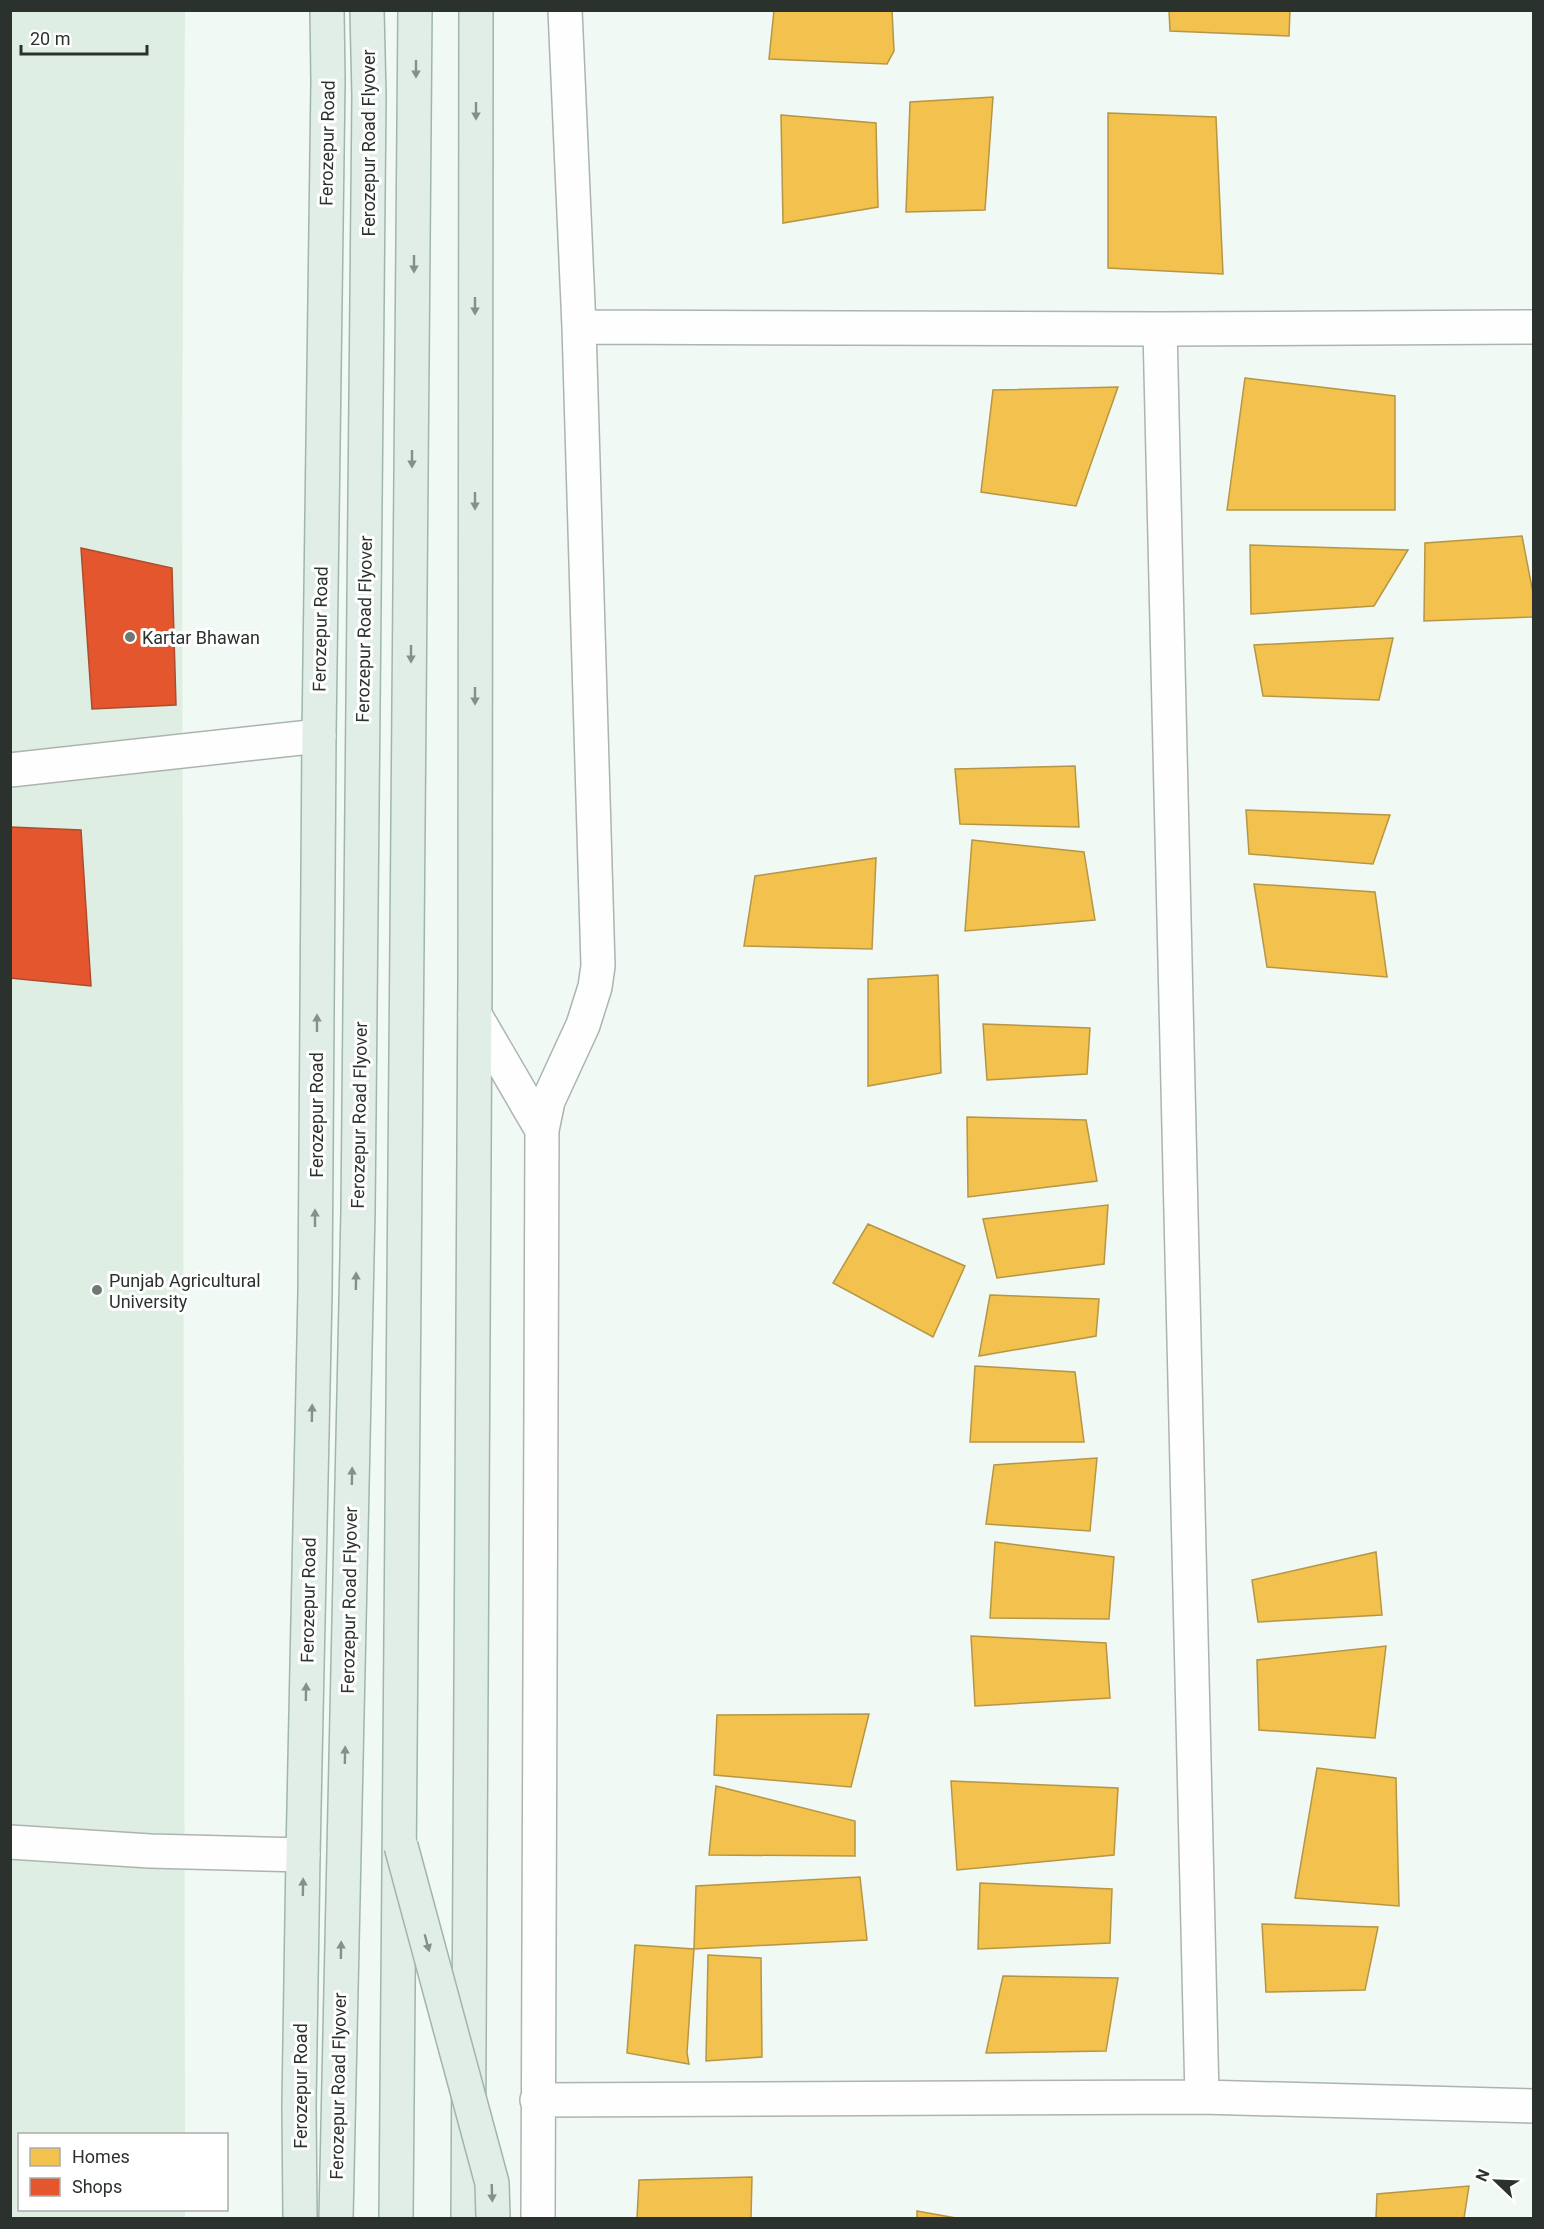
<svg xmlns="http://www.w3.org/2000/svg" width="1544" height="2229" font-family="Roboto,sans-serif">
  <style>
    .built { fill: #deeee3 }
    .homes { fill: #f2c14e; stroke: #b69644; stroke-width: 1.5 }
    .shops { fill: #e4572e; stroke: #ac4c2e; stroke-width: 1.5 }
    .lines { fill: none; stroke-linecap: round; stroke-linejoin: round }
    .minor-casing { stroke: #adb4b0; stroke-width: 36 }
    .major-casing { stroke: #a0b6aa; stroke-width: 36 }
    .minor { stroke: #fdfefd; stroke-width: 33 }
    .major { stroke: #e1ede7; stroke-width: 33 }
    .major-bridge-casing { stroke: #a0b6aa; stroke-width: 36; stroke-linecap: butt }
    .major-bridge { stroke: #e1ede7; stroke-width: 33 }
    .oneway { fill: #86908a }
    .poi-dot { fill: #707873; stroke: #fff; stroke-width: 2 }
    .labels { text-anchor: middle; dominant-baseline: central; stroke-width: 6; stroke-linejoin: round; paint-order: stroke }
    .street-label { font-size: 18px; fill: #2b322e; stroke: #fff }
    .poi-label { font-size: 18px; fill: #2b322e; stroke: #fff; text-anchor: start }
  </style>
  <rect width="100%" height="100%" fill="#f0f9f3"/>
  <!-- built -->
  <path class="built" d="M11,11h174l-3,434 3,1689h-165v76h165v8h-174z"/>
  <!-- homes -->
  <path class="homes" d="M774,10h118l2,41 -7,13 -118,-5z
    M1169,10h121l-1,26 -119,-5z
    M993,97l-8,113 -79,2 4,-110z
    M1108,113l108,4 7,157 -115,-6z
    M781,115l95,8 2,84 -95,16z
    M1245,378l150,18v114h-168z
    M1118,387l-42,119 -95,-14 12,-102z
    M1522,536l12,62v19l-110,4 1,-78z
    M1250,545l158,5 -34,56 -123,8z
    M1393,638l-14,62 -116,-4 -9,-51z
    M1075,766l4,61 -119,-3 -5,-55z
    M1246,810l144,5 -17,49 -124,-10z
    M972,840l112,12 11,68 -130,11z
    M876,858l-4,91 -128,-3 11,-70z
    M1254,884l121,8 12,85 -120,-10z
    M938,975l3,98 -73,13v-107z
    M983,1024l107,4 -3,46 -100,6z
    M967,1117l119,3 11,61 -129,16z
    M1108,1205l-4,59 -107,14 -14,-59z
    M868,1224l97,42 -32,71 -100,-54z
    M990,1295l109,4 -3,37 -117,20z
    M975,1366l100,6 9,70h-114z
    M1097,1458l-7,73 -104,-7 8,-59z
    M995,1542l119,15 -5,62 -119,-1z
    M1376,1552l6,63 -124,7 -6,-42z
    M971,1636l135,7 4,55 -135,8z
    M1386,1646l-11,92 -116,-8 -2,-70z
    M869,1714l-18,73 -137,-12 3,-60z
    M1317,1768l79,10 3,128 -104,-8z
    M951,1781l167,7 -4,67 -157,15z
    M716,1786l139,35v35l-146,-1z
    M860,1877l7,63 -173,9 2,-63z
    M980,1883l132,6 -2,54 -132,6z
    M1262,1924l116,3 -13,63 -99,2z
    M635,1945l59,4 -7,104 2,11 -62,-11z
    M708,1955l53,3 1,99 -56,4z
    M1003,1976l115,2 -12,73 -120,2z
    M752,2177l-1,41h-114l2,-38z
    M1469,2186l-5,32h-88l1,-24z
    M917,2211l39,7h-39z"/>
  <!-- shops -->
  <path class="shops" d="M81,548l91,20 4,137 -84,4z
    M10,827l71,3 10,156 -81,-8z"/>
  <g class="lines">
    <!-- minor casing -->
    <g class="minor-casing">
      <path id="minor" d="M579,327l581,2 374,-2
        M1160,329l42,1768
        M10,770l309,-34
        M475,1015l67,115
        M10,1842l140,9 153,4
        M537,2100l665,-3 332,9
        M538,2218l4,-1088 6,-29 35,-76 12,-38 3,-21 -19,-639 -14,-317"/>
    </g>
    <!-- major casing -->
    <g class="major-casing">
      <path id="major" d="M300,2218l-1,-113 4,-250 12,-563 4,-556 9,-655 -1,-71
        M336,2218l22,-1007 11,-1115 -2,-86
        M396,2218l19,-2208
        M468,2218l7,-1242 1,-966"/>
    </g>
    <!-- minor -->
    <use href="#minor" class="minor"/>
    <!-- major -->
    <use href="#major" class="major"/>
    <!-- major-bridge casing -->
    <g class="major-bridge-casing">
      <path id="major-bridge" d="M401,1846l91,337 1,35"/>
    </g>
    <!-- major-bridge -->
    <use href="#major-bridge" class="major-bridge"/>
  </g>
  <!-- one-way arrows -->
  <defs><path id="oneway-solid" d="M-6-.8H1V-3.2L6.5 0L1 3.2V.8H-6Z" transform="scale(1.5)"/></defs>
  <g class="oneway">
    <use href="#oneway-solid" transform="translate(416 69) rotate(90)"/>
    <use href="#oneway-solid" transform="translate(476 111) rotate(90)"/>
    <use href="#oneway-solid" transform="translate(414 264) rotate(90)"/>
    <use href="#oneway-solid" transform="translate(475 306) rotate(90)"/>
    <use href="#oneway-solid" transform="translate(412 459) rotate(90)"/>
    <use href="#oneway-solid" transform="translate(475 501) rotate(90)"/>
    <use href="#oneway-solid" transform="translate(411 654) rotate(90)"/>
    <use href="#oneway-solid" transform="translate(475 696) rotate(90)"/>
    <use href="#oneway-solid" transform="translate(317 1023) rotate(-90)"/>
    <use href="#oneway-solid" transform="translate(315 1218) rotate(-90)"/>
    <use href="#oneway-solid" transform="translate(356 1281) rotate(-89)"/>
    <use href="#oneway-solid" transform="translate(312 1413) rotate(-89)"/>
    <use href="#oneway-solid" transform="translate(352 1476) rotate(-89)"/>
    <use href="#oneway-solid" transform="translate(306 1692) rotate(-89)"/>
    <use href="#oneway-solid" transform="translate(345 1755) rotate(-89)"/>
    <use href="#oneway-solid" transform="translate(303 1887) rotate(-89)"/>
    <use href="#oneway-solid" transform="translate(427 1943) rotate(75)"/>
    <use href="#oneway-solid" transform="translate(341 1950) rotate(-89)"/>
    <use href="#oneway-solid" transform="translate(492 2193) rotate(88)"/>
  </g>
  <!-- markers -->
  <g class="poi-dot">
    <circle cx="130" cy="637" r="6"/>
    <circle cx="97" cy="1290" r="6"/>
  </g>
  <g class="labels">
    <!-- street labels -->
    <g class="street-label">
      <text transform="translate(327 143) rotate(-89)">Ferozepur Road</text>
      <text transform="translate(368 143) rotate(-90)">Ferozepur Road Flyover</text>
      <text transform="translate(320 629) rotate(-89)">Ferozepur Road</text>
      <text transform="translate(364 629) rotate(-89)">Ferozepur Road Flyover</text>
      <text transform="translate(316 1115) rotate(-90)">Ferozepur Road</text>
      <text transform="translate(359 1115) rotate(-89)">Ferozepur Road Flyover</text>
      <text transform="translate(308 1600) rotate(-89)">Ferozepur Road</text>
      <text transform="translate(349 1600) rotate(-89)">Ferozepur Road Flyover</text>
      <text transform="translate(300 2086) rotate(-90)">Ferozepur Road</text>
      <text transform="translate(338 2086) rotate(-89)">Ferozepur Road Flyover</text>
    </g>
    <!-- poi labels -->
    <g class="poi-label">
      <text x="142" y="637">Kartar Bhawan</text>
      <text x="109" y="1280">Punjab Agricultural<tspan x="109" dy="21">University</tspan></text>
    </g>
  </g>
  <!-- border -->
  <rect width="1544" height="2229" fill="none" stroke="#2b322e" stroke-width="24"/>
  <!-- legend -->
  <rect x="18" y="2133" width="210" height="78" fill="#ffffff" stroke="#aaadab" stroke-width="1.5"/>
  <rect x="30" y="2148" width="30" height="18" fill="#f2c14e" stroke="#aaadab" stroke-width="1.5"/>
  <text x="72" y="2163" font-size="18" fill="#2b322e">Homes</text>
  <rect x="30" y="2178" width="30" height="18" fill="#e4572e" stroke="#aaadab" stroke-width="1.5"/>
  <text x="72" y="2193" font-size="18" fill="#2b322e">Shops</text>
  <!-- north arrow -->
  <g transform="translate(1496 2181) rotate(293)" stroke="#ffffff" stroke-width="4.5" paint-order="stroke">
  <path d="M0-4.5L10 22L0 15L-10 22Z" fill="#2b322e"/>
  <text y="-9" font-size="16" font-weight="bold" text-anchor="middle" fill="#2b322e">N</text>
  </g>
  <!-- scale -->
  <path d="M21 45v9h126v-9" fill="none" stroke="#2b322e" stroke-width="3"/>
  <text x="30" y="45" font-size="18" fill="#2b322e" stroke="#ffffff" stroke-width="4.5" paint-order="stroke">20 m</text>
</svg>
